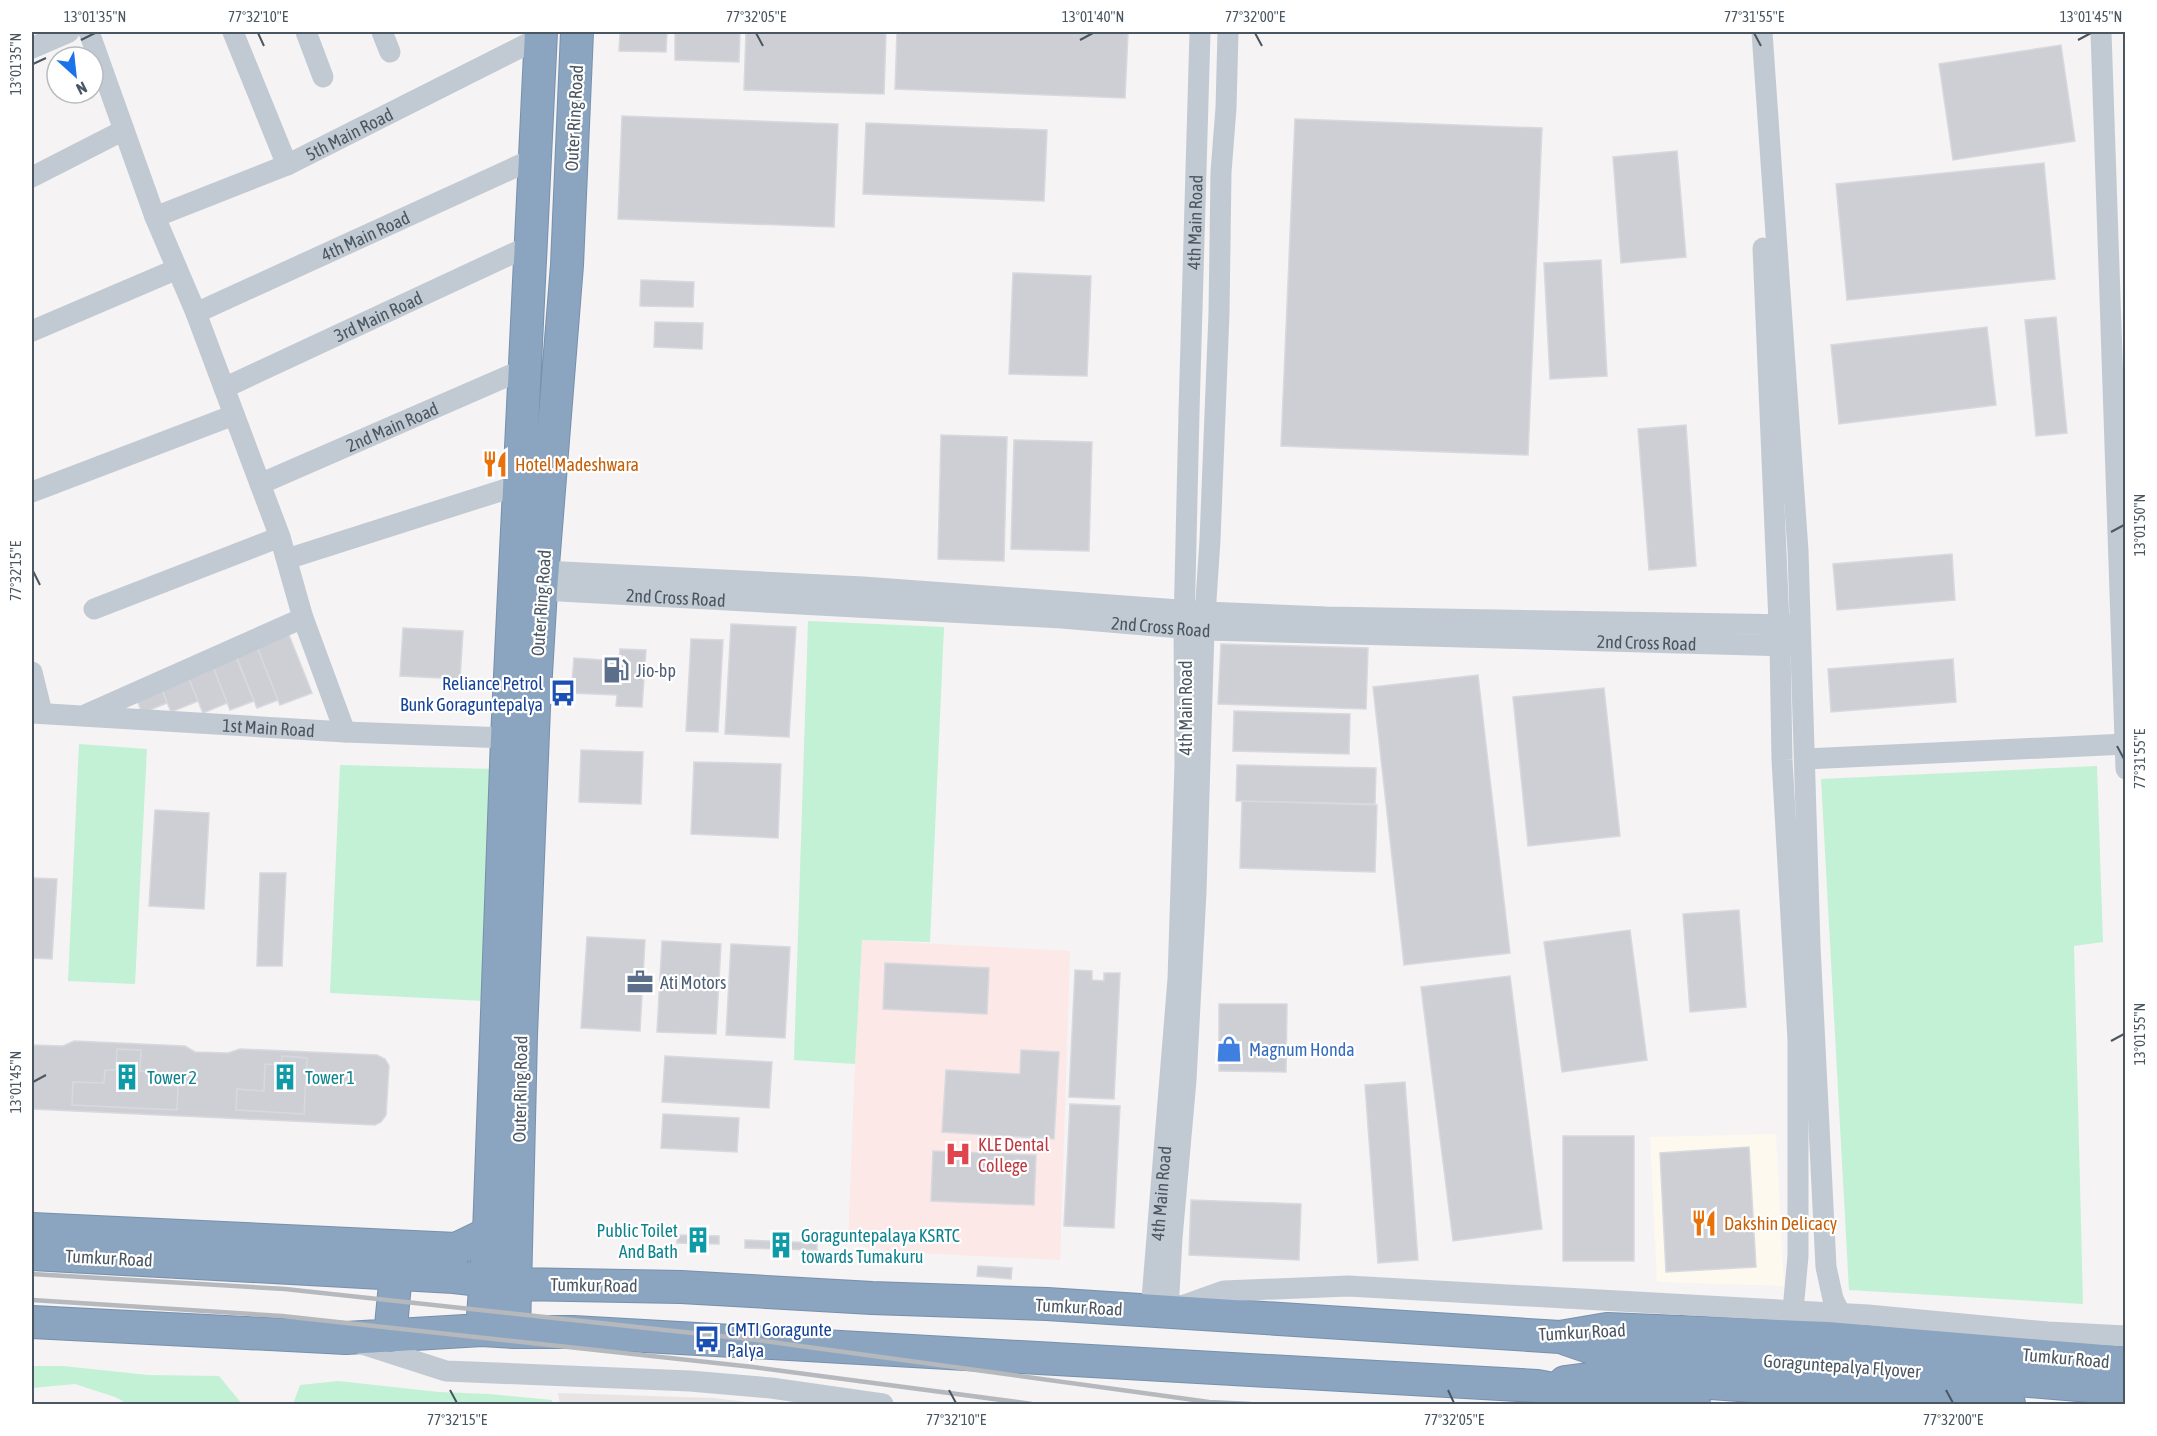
<svg xmlns="http://www.w3.org/2000/svg" width="2157" height="1436" font-family="'Asap Condensed',sans-serif">
  <style>
    .commercial { fill: #fdf9ef }
    .education { fill: #e6e4e5 }
    .medical { fill: #fce8e6 }
    .green { fill: #c3f1d5 }
    .building { fill: #cdcfd5; stroke: #d7d9de; stroke-width: 1.5 }
    .lines { fill: none; stroke-linecap: round; stroke-linejoin: round }
    .highway-casing { stroke: #7690ad; stroke-width: 34 }
    .minor { stroke: #c1cad2; stroke-width: 21 }
    .highway { stroke: #8ba5c1; stroke-width: 32 }
    .rail { stroke: #b5b8bd; stroke-width: 4.5 }
    .ticks { fill: none; stroke: #4a5661; stroke-width: 2 }
    .labels { text-anchor: middle; dominant-baseline: central; stroke-width: 4.5; stroke-linejoin: round; paint-order: stroke }
    .street-label { font-size: 18px; fill: #4a5661; stroke: #fff }
    .food-label { font-size: 18px; fill: #c56008; stroke: #fff; text-anchor: start }
    .service-label { font-size: 18px; fill: #4e5e75; stroke: #fff; text-anchor: start }
    .transit-label { font-size: 18px; fill: #164399; stroke: #fff; text-anchor: end }
    .shop-label { font-size: 18px; fill: #366cbe; stroke: #fff; text-anchor: start }
    .culture-label { font-size: 18px; fill: #0d838f; stroke: #fff; text-anchor: start }
    .health-label { font-size: 18px; fill: #be3a42; stroke: #fff; text-anchor: start }
    .neatline { fill: none; stroke: #4a5661; stroke-width: 2 }
    .ticks-label { font-size: 15px; text-anchor: middle; fill: #4a5661 }
  </style>
  <rect width="100%" height="100%" fill="#f5f3f3"/>
  <!-- commercial -->
  <path class="commercial" d="M1776,1134l8,152 -127,-4 -7,-145z"/>
  <!-- education -->
  <path class="education" d="M558,1393l155,5 52,6h-205z"/>
  <!-- medical -->
  <path class="medical" d="M862,940l208,11 -10,309 -163,-8 -49,-9 7,-179z"/>
  <!-- green -->
  <path class="green" d="M808,621l136,6 -14,315 -68,-2 -7,124 -61,-4z
    M79,744l68,5 -12,235 -67,-3z
    M340,765l154,4 -11,232 -153,-8z
    M2097,766l6,176 -29,4 9,358 -234,-14 -28,-511z
    M32,1366h31l85,9 71,1 23,28h-114l-13,-7 -40,-13 -43,4z
    M338,1381l101,11 50,2 63,6v4h-259l7,-19z"/>
  <!-- building -->
  <path class="building" d="M620,32h47l-1,20 -47,-1z
    M675,32h65l-1,30 -64,-2z
    M746,32h140l-2,62 -140,-4z
    M897,32h231l-3,66 -230,-9z
    M2061,45l14,96 -122,19 -14,-96z
    M622,116l216,8 -4,103 -216,-8z
    M1295,119l247,9 -14,327 -247,-9z
    M866,123l181,7 -3,71 -181,-7z
    M1677,151l9,106 -65,6 -8,-106z
    M2044,163l11,116 -208,21 -11,-116z
    M1601,260l6,116 -57,3 -6,-116z
    M1013,273l78,3 -4,100 -78,-2z
    M641,280l53,2 -1,25 -53,-1z
    M2056,317l11,116 -31,3 -11,-116z
    M655,322l48,1 -1,26 -48,-2z
    M1987,327l9,78 -157,19 -8,-79z
    M1686,425l10,141 -47,4 -11,-141z
    M941,435l66,2 -3,124 -66,-2z
    M1014,440l78,2 -3,109 -78,-2z
    M1952,554l3,46 -118,10 -4,-46z
    M731,624l65,3 -7,110 -64,-3z
    M403,628l60,3 -3,48 -60,-3z
    M287,630l25,63 -32,12 -25,-63z
    M691,639l32,1 -5,92 -32,-1z
    M256,644l22,56 -21,8 -22,-55z
    M1221,644l147,4 -2,61 -148,-5z
    M620,649l26,1 -4,57 -26,-1 1,-11 -46,-2 3,-35 45,3z
    M235,655l19,46 -24,9 -18,-46z
    M1953,659l3,43 -125,10 -3,-43z
    M212,664l15,39 -24,10 -16,-39z
    M187,674l11,27 -27,11 -11,-27z
    M1478,675l32,278 -106,12 -31,-278z
    M160,685l7,18 -25,10 -7,-18z
    M1604,688l16,148 -92,10 -15,-149z
    M1234,711l116,3 -1,40 -116,-3z
    M581,750l62,2 -2,52 -62,-2z
    M694,762l87,2 -3,74 -87,-4z
    M1237,765l139,3 -1,36 -139,-3z
    M1242,801l135,4 -2,67 -135,-4z
    M155,810l54,3 -5,96 -55,-3z
    M260,873h26l-4,93h-25z
    M32,878l25,1 -5,80 -20,-1z
    M1739,910l7,97 -56,5 -7,-98z
    M1630,930l17,130 -85,12 -18,-130z
    M587,937l58,3 -5,91 -59,-3z
    M662,941l59,3 -5,90 -59,-2z
    M731,944l59,3 -5,91 -59,-3z
    M885,963l104,5 -2,46 -104,-5z
    M1075,970l17,1v9l12,1v-8h16l-6,126 -45,-2z
    M1510,976l32,253 -89,12 -32,-254z
    M1219,1004h68l-1,68 -67,-1z
    M74,1041l111,5 10,6 33,1 12,-4 137,6 8,4 4,7 -3,49 -5,7 -6,3 -343,-16v-64l31,1z
    M117,1049l24,1 -1,21 11,1 -1,13 28,1 -1,24 -105,-5 1,-23 31,1 1,-13h11z
    M1021,1050l38,2 -5,87 -112,-7 4,-62 74,4z
    M282,1056l25,2 -3,56 -68,-4 1,-21 27,2 1,-27 16,1z
    M665,1056l107,6 -3,46 -107,-6z
    M1405,1082l13,178 -40,3 -13,-178z
    M1070,1104l50,2 -6,122 -50,-2z
    M663,1114l76,4 -2,34 -76,-4z
    M1563,1136h71v125h-71z
    M1749,1147l7,120 -90,5 -6,-119z
    M933,1151l103,4 -2,50 -103,-4z
    M1191,1200l110,4 -2,56 -110,-5z
    M677,1235l42,1v8l-42,-1z
    M745,1240l72,3v7l-72,-2z
    M978,1266l34,2 -1,11 -34,-3z"/>
  <g class="lines">
    <!-- highway casing -->
    <g class="highway-casing">
      <path id="highway" d="M32,1229l424,20 33,-16
        M32,1254l422,23 62,7 165,3 191,11 175,6 513,33 47,-8 220,9 299,25
        M32,1322l314,16 136,-8 32,2h59l964,54 71,13 86,5
        M482,1330l7,-97 18,-495 34,-706
        M514,1332l7,-297 13,-328 7,-117 26,-325 10,-233
        M390,1336l6,-62
        M1566,1339l35,12 225,13 300,25
        M1565,1382l47,-6 397,28"/>
    </g>
    <!-- minor -->
    <g class="minor">
      <path d="M89,32l66,185 41,96 84,224 23,81 42,114"/>
      <path id="s1" d="M233,32l54,133 254,-128"/>
      <path d="M306,32l17,45"/>
      <path d="M382,32l8,20"/>
      <path d="M1228,32l-2,76 -5,64 -2,141 -9,227 -6,90 -8,262 -10,188 -14,158 -4,73 56,-20 124,-5 520,29 180,17 78,4"/>
      <path d="M1762,32l36,519 12,395 16,321 7,32 7,14"/>
      <path d="M2101,32l25,737"/>
      <path d="M32,48l37,-16"/>
      <path d="M32,177l92,-47"/>
      <path d="M155,217l132,-52"/>
      <path d="M1763,248l17,398 2,114 16,280v216l-5,54"/>
      <path id="s2" d="M196,313l339,-155"/>
      <path d="M32,331l145,-62"/>
      <path id="s3" d="M224,388l307,-143"/>
      <path id="s4" d="M260,484l264,-115"/>
      <path d="M32,492l202,-77"/>
      <path d="M287,559l232,-74"/>
      <path d="M543,571l320,16 343,25 120,5 468,8"/>
      <path id="s5" d="M541,590l521,28 142,12 589,16"/>
      <path d="M94,609l186,-72"/>
      <path d="M32,672l10,41"/>
      <path id="s6" d="M32,713l313,19 162,6"/>
      <path d="M87,714l216,-96"/>
      <path d="M1805,759l321,-15"/>
      <path id="s7" d="M1151,1311l27,-332 7,-215 -1,-136 5,-216 11,-380"/>
      <path d="M359,1343l87,28 244,10 81,7 112,16"/>
    </g>
    <!-- highway -->
    <use href="#highway" class="highway"/>
    <!-- rail -->
    <path class="rail" d="M32,1274l253,15 472,51 452,62 41,2
      M32,1300l250,16 471,51 279,37"/>
  </g>
  <!-- ticks -->
  <path class="ticks" d="M258,33l6,13M756,33l7,13M1255,33l7,13M1754,33l7,13M81,40l14,-7M1080,40l13,-7M2078,40l13,-7M33,64l13,-6M2111,532l13,-7M33,571l7,14M2117,746l7,13M2111,1041l13,-7M33,1082l13,-7M450,1390l7,13M949,1390l7,13M1448,1390l6,13M1946,1390l7,13"/>
  <!-- icons -->
  <defs>
    <g id="restaurant-bare" transform="scale(2.07)"><path d="M-5-6h1v4h1v-4h1v4h1v-4h1v5L-1.5 .5V6h-2V.5L-5-1ZM5-6V6H3V1.5H1.5Q1.5-4 5-6Z" fill="#e8710a" stroke="#fff" stroke-width="2.5" paint-order="stroke"/></g>
    <g id="fuel-bare" transform="scale(2.07)"><path d="M-5.5-6h7V0h2V4h1.3V-2.5L3-4.5l.8-.8L6-3V5H2.5V1h-1V6h-7ZM-4.2-4.7v3.2H.2V-4.7Z" fill="#5c6f8a" stroke="#fff" stroke-width="2.5" paint-order="stroke"/></g>
    <g id="bus-bare" transform="scale(2.07)"><path d="M-5-6H5V4H4V6H2V4H-2V6H-4V4H-5ZM-3.5-4V0h7V-4ZM-3.5 1.2v1.5H-2V1.2ZM2 1.2v1.5H3.5V1.2Z" fill="#1a4fb4" stroke="#fff" stroke-width="2.5" paint-order="stroke"/></g>
    <g id="office-bare" transform="scale(2.07)"><path d="M-6-3h4V-5.5h4V-3h4V5H-6ZM-1-4.5V-3h2v-1.5ZM-6 0V1H6V0Z" fill="#5c6f8a" stroke="#fff" stroke-width="2.5" paint-order="stroke"/></g>
    <g id="shop-bare" transform="scale(2.07)"><path d="M-5-2.5h2.3a2.7 3.5 0 0 1 5.4 0H5L5.5 6h-11ZM-1.5-2.5h3a1.5 2.3 0 0 0-3 0Z" fill="#3f7fe0" stroke="#fff" stroke-width="2.5" paint-order="stroke"/></g>
    <g id="building-bare" transform="scale(2.07)"><path d="M-4-6H4V6H1V3H-1V6H-4ZM-2.5-4.3h1.7v1.8h-1.7ZM.8-4.3h1.7v1.8H.8ZM-2.5-1h1.7V.8h-1.7ZM.8-1h1.7V.8H.8Z" fill="#0f9aa8" stroke="#fff" stroke-width="2.5" paint-order="stroke"/></g>
    <g id="hospital-bare" transform="scale(2.07)"><path d="M-5-5h3v3.5h4V-5h3V5h-3V1.5h-4V5h-3Z" fill="#e0444e" stroke="#fff" stroke-width="2.5" paint-order="stroke"/></g>
  </defs>
  <g fill-rule="evenodd">
    <use href="#restaurant-bare" x="495" y="464"/>
    <use href="#fuel-bare" x="616" y="670"/>
    <use href="#bus-bare" x="563" y="693"/>
    <use href="#office-bare" x="640" y="982"/>
    <use href="#shop-bare" x="1229" y="1049"/>
    <use href="#building-bare" x="127" y="1077"/>
    <use href="#building-bare" x="285" y="1077"/>
    <use href="#hospital-bare" x="958" y="1154"/>
    <use href="#restaurant-bare" x="1704" y="1223"/>
    <use href="#building-bare" x="698" y="1240"/>
    <use href="#building-bare" x="781" y="1245"/>
    <use href="#bus-bare" x="707" y="1339"/>
  </g>
  <g class="labels">
    <!-- street labels -->
    <g class="street-label">
      <text transform="translate(574 118) rotate(-87)">Outer Ring Road</text>
      <text stroke="none"><textPath href="#s1" startOffset="213">5th Main Road</textPath></text>
      <text stroke="none"><textPath href="#s7" startOffset="1090">4th Main Road</textPath></text>
      <text stroke="none"><textPath href="#s2" startOffset="186">4th Main Road</textPath></text>
      <text stroke="none"><textPath href="#s3" startOffset="170">3rd Main Road</textPath></text>
      <text stroke="none"><textPath href="#s4" startOffset="144">2nd Main Road</textPath></text>
      <text stroke="none"><textPath href="#s5" startOffset="135">2nd Cross Road</textPath></text>
      <text transform="translate(541 603) rotate(-86)">Outer Ring Road</text>
      <text stroke="none"><textPath href="#s5" startOffset="621">2nd Cross Road</textPath></text>
      <text stroke="none"><textPath href="#s5" startOffset="1107">2nd Cross Road</textPath></text>
      <text transform="translate(1185 708) rotate(-90)">4th Main Road</text>
      <text stroke="none"><textPath href="#s6" startOffset="237">1st Main Road</textPath></text>
      <text transform="translate(520 1089) rotate(-89)">Outer Ring Road</text>
      <text stroke="none"><textPath href="#s7" startOffset="118">4th Main Road</textPath></text>
      <text transform="translate(109 1258) rotate(3)">Tumkur Road</text>
      <text transform="translate(594 1285) rotate(1)">Tumkur Road</text>
      <text transform="translate(1079 1307) rotate(3)">Tumkur Road</text>
      <text transform="translate(1582 1332) rotate(-3)">Tumkur Road</text>
      <text transform="translate(2066 1358) rotate(5)">Tumkur Road</text>
      <text transform="translate(1842 1366) rotate(4)">Goraguntepalya Flyover</text>
    </g>
    <!-- food labels -->
    <g class="food-label">
      <text x="515" y="464">Hotel Madeshwara</text>
      <text x="1724" y="1223">Dakshin Delicacy</text>
    </g>
    <!-- service labels -->
    <g class="service-label">
      <text x="636" y="670">Jio-bp</text>
      <text x="660" y="982">Ati Motors</text>
    </g>
    <!-- transit labels -->
    <g class="transit-label">
      <text x="543" y="683">Reliance Petrol<tspan x="543" dy="21">Bunk Goraguntepalya</tspan></text>
      <text x="727" y="1329" text-anchor="start">CMTI Goragunte<tspan x="727" dy="21">Palya</tspan></text>
    </g>
    <!-- shop labels -->
    <g class="shop-label">
      <text x="1249" y="1049">Magnum Honda</text>
    </g>
    <!-- culture labels -->
    <g class="culture-label">
      <text x="147" y="1077">Tower 2</text>
      <text x="305" y="1077">Tower 1</text>
      <text x="678" y="1230" text-anchor="end">Public Toilet<tspan x="678" dy="21">And Bath</tspan></text>
      <text x="801" y="1235">Goraguntepalaya KSRTC<tspan x="801" dy="21">towards Tumakuru</tspan></text>
    </g>
    <!-- health labels -->
    <g class="health-label">
      <text x="978" y="1144">KLE Dental<tspan x="978" dy="21">College</tspan></text>
    </g>
  </g>
  <!-- border -->
  <rect width="2157" height="1436" fill="none" stroke="#ffffff" stroke-width="66"/>
  <!-- north arrow -->
  <g transform="translate(75 75) rotate(153)"><circle r="28" fill="#ffffff" stroke="#b7bbc0" stroke-width="1.5"/>
  <path d="M0-4.5L10 22L0 15L-10 22Z" fill="#1a73e8"/>
  <text y="-9" font-size="16" font-weight="bold" text-anchor="middle" fill="#4a5661">N</text>
  </g>
  <rect x="33" y="33" width="2091" height="1370" class="neatline"/>
  <g class="ticks-label">
    <text x="95" y="22">13°01'35"N</text>
    <text x="258" y="22">77°32'10"E</text>
    <text x="756" y="22">77°32'05"E</text>
    <text x="1093" y="22">13°01'40"N</text>
    <text x="1255" y="22">77°32'00"E</text>
    <text x="1754" y="22">77°31'55"E</text>
    <text x="2091" y="22">13°01'45"N</text>
    <text transform="translate(16 64) rotate(-90)" y="5">13°01'35"N</text>
    <text transform="translate(2140 525) rotate(-90)" y="5">13°01'50"N</text>
    <text transform="translate(16 571) rotate(-90)" y="5">77°32'15"E</text>
    <text transform="translate(2140 759) rotate(-90)" y="5">77°31'55"E</text>
    <text transform="translate(2140 1034) rotate(-90)" y="5">13°01'55"N</text>
    <text transform="translate(16 1082) rotate(-90)" y="5">13°01'45"N</text>
    <text x="457" y="1425">77°32'15"E</text>
    <text x="956" y="1425">77°32'10"E</text>
    <text x="1454" y="1425">77°32'05"E</text>
    <text x="1953" y="1425">77°32'00"E</text>
  </g>
</svg>
